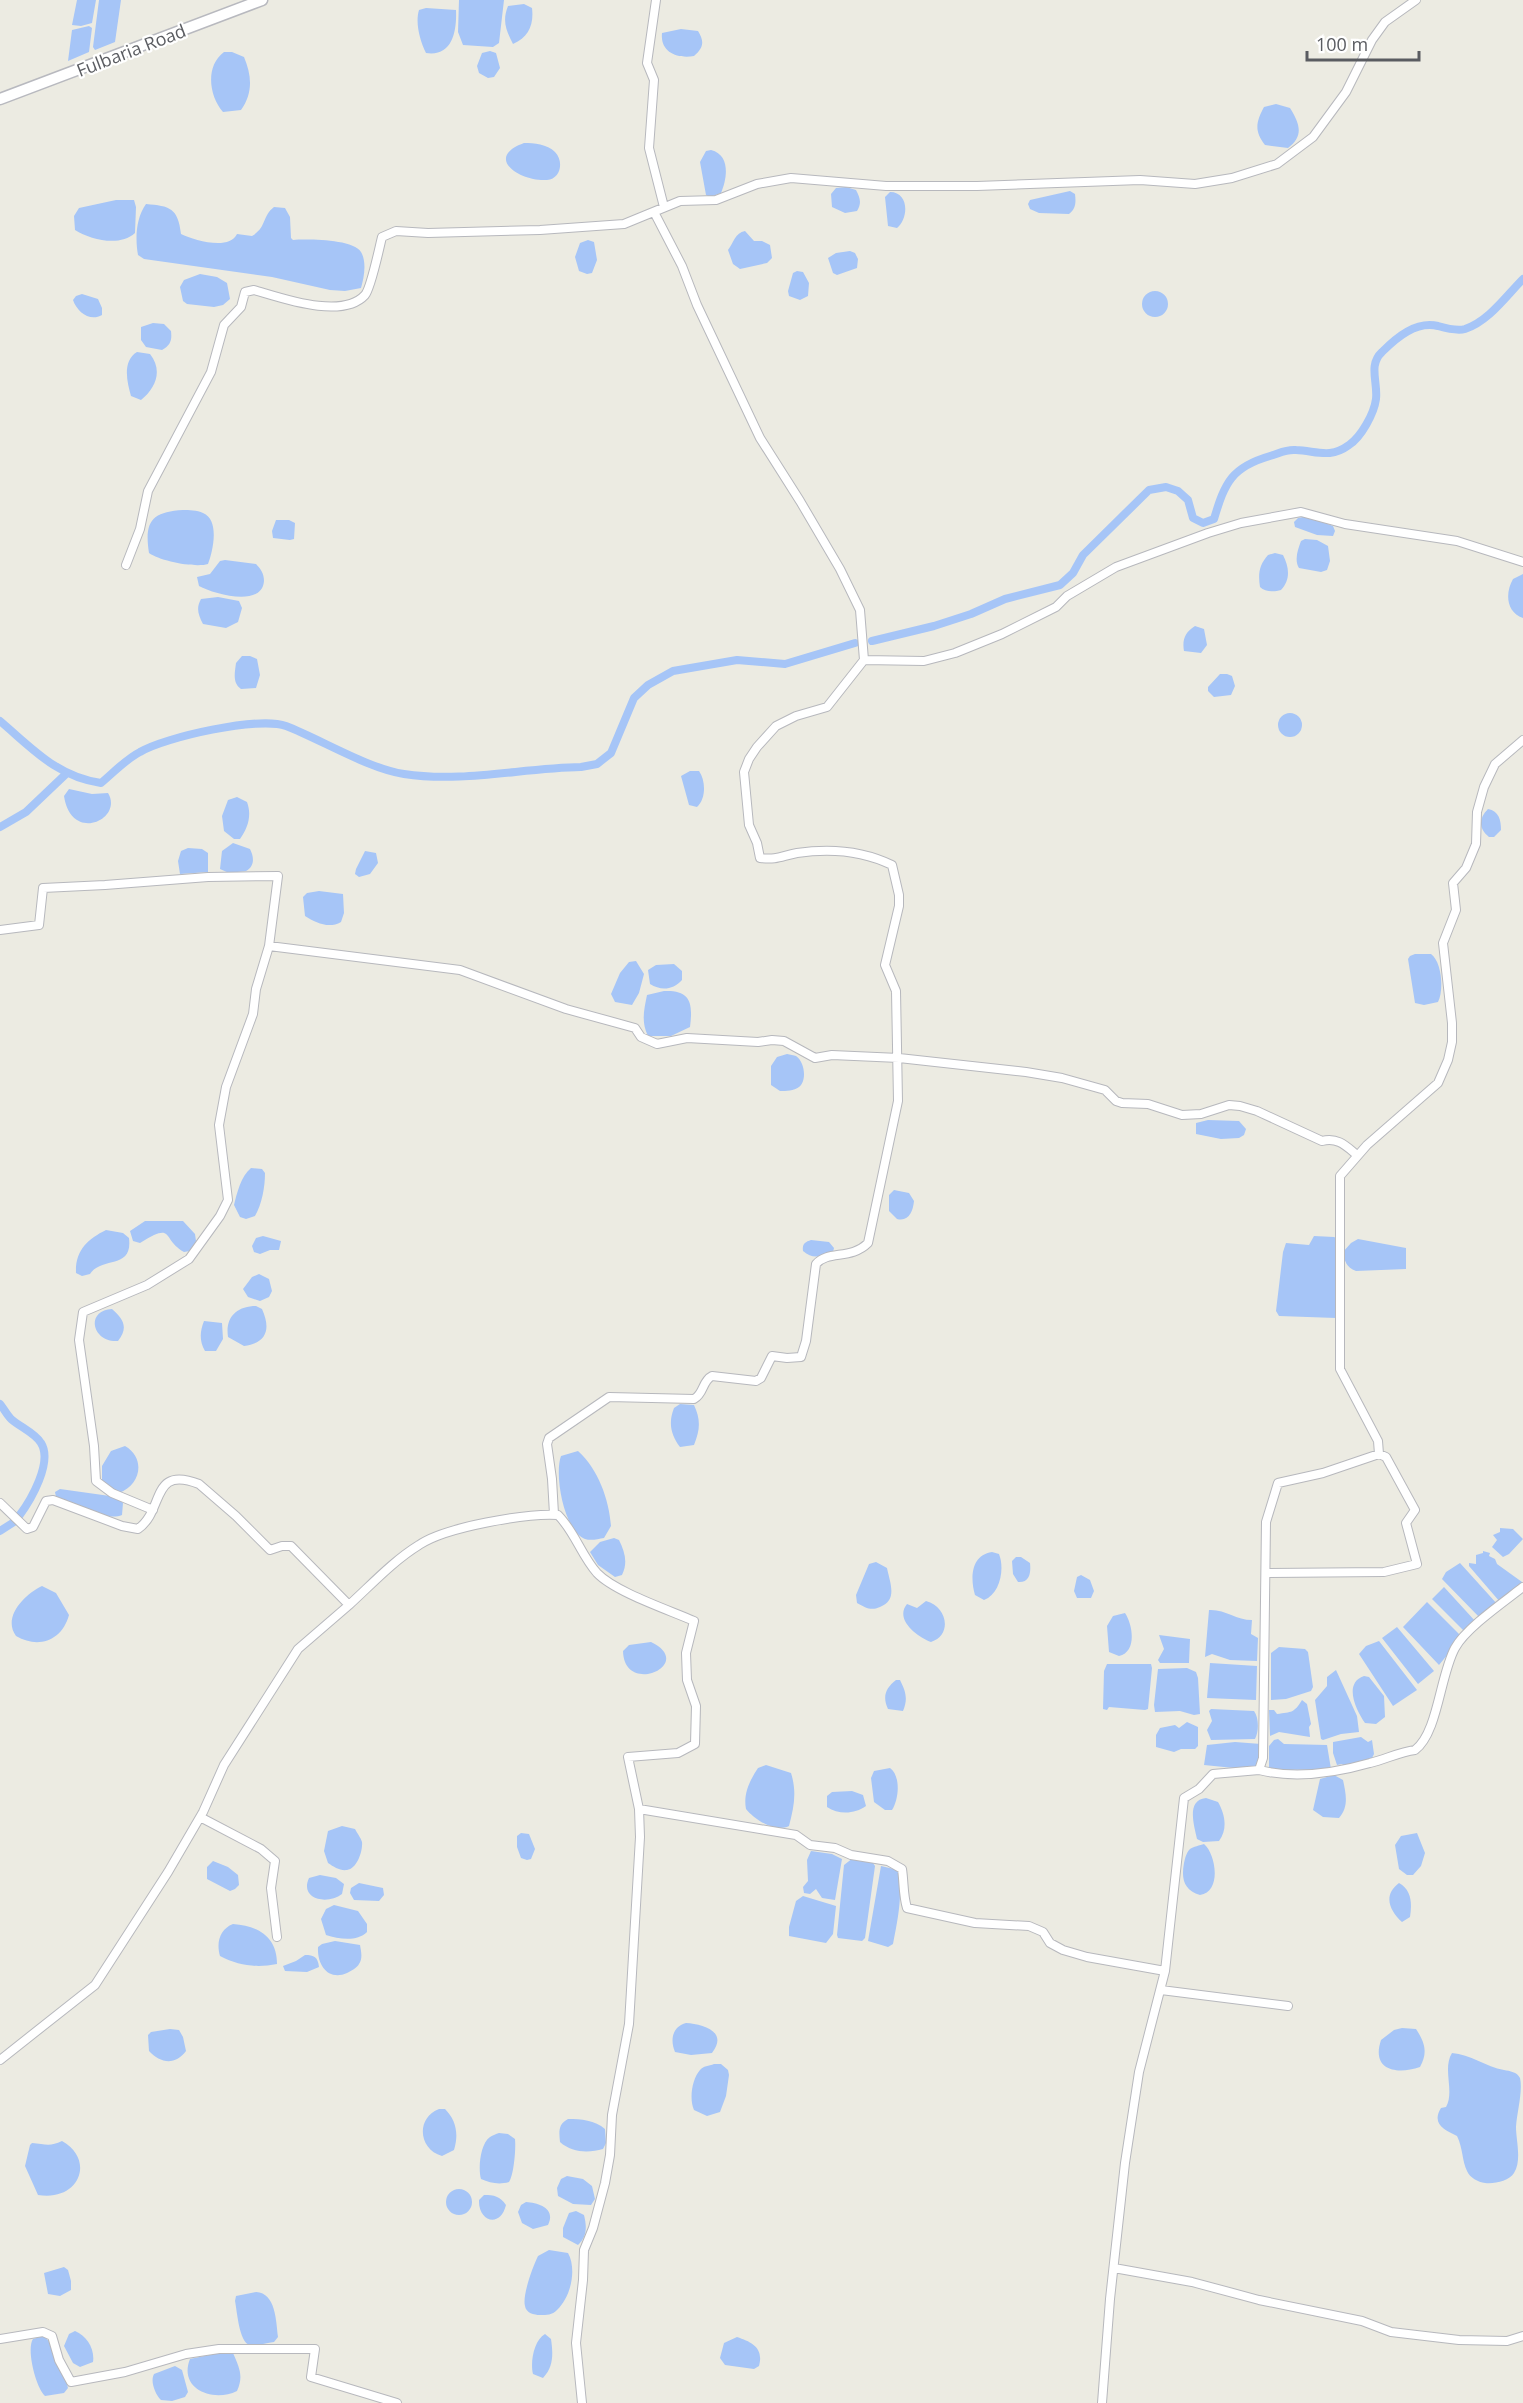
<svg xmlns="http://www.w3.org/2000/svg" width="1523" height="2403" font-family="'Open Sans',sans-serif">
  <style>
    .water { fill: #a6c5f7 }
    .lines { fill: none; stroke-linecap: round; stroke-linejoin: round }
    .canal { stroke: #a6c5f7; stroke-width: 8 }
    .minor-casing { stroke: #b7b8bd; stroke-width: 10 }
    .secondary-casing { stroke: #b8b9bf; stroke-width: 13 }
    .minor { stroke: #fff; stroke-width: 8 }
    .secondary { stroke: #fff; stroke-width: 10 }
    .labels { text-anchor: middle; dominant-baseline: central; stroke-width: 4.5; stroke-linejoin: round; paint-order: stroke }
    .street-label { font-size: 18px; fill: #5a5c61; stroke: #fff }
  </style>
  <rect width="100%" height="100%" fill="#ecebe2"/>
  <!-- water -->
  <path class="water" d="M77,0h19l-4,23 -11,3 -9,-1z
    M99,0h22l-6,42 -20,8 -2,-3z
    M459,0h45l-5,43 -6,4 -30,-2 -5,-13z
    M524,4l8,4c2,16 -3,29 -19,36 -7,-14 -11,-23 -5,-38z
    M426,8l30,2c1,22 -4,47 -30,43 -6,-12 -11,-30 -7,-43z
    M89,26l3,2 -3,24 -21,9 4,-31z
    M681,29l17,2c7,11 5,17 -4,25 -17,3 -34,-4 -32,-23z
    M490,51l6,2 4,15 -6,9 -6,1 -9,-5 -2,-7 5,-13z
    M224,52h8l12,5c8,19 9,36 -3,53l-18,2c-14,-16 -18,-46 1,-60z
    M1276,104l14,4c10,16 14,28 -2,40l-23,-3c-11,-14 -9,-23 -1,-38z
    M524,143c10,0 23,1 31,9 9,9 6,27 -8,28 -26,2 -64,-22 -23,-37z
    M711,150c20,5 16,29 10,43l-11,4 -4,-2 -6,-33 6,-11z
    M846,187l10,3c4,8 6,13 1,21l-12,2 -13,-6 -1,-13 5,-6z
    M1070,191l5,3c1,8 1,15 -6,20l-30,-1 -9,-4 -2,-5 2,-4z
    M890,192c19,0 19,26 7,36l-9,-2 -3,-29z
    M116,200h18l2,7 -1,26c-15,14 -44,7 -60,-3l-1,-14 5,-8z
    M146,204c24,2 32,4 35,30 13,6 48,17 56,0l15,2c15,-9 10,-20 22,-29l11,1 5,9 1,21 2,2c14,-1 60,-1 68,12 6,10 3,26 0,36l-16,3 -15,-1 -58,-13 -128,-18 -6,-4c-3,-17 -2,-37 8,-51z
    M745,231l9,10h8l8,4 2,13 -5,5 -27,6 -7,-5 -5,-14c6,-8 7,-17 17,-19z
    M588,240l6,2 3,18 -5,13 -5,1 -8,-3 -4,-14 5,-14z
    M850,251l5,2 3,6 -1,9 -20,7 -4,-2 -5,-15 8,-5z
    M797,271l6,1 6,11 -1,13 -8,4 -11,-4 -1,-5 5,-18z
    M200,274l17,3 10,6 3,16 -7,6 -9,2 -27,-3 -4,-3 -3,-14 4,-7z
    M1142 304a13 13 0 1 1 26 0a13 13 0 1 1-26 0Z
    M82,294l16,5 4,9v7c-12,7 -25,-3 -29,-15l3,-4z
    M153,323l11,1 7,7c1,9 0,14 -9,19l-16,-3 -5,-7v-13z
    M137,352l13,2c13,16 6,34 -9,46l-10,-4c-4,-14 -9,-35 6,-44z
    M183,510c6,0 14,0 20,3 17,7 10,38 5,51 -13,4 -48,-3 -59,-11 -5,-32 3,-41 34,-43z
    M1303,517l12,2 18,7 2,5 -2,5 -16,-1 -22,-8 -1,-5 4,-4z
    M276,520h13l6,3 -1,16 -4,1 -17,-2 -1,-7z
    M1305,539l12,1 11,6 2,15 -3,9 -6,2 -22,-4c-5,-8 -1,-19 2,-27z
    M1275,553l8,2c6,12 8,24 -2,35 -7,2 -16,2 -21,-3 -2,-13 -1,-22 8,-32z
    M225,560l31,4c5,5 8,10 8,17 -2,27 -50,13 -65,5l-2,-9 13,-3 10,-13z
    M1523,574v44c-17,-6 -18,-25 -10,-39z
    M218,597l21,4 3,7 -4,14 -12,6 -23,-4c-5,-10 -7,-16 -2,-25z
    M1195,626l9,3 3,16 -6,8 -17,-2c-2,-11 1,-19 11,-25z
    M242,656h8l7,3 3,16 -4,13 -15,1c-9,-6 -6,-17 -5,-26z
    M1220,674h7l5,2 3,10 -4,9 -17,2 -6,-6v-4z
    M1278 725a12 12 0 1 1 24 0a12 12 0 1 1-24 0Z
    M690,771h9c7,10 7,28 -2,36l-8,-2 -8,-29z
    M69,789l23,5 16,-1c16,26 -37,51 -44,3z
    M237,797l10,5c5,13 1,26 -7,37h-6l-10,-8 -2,-15 6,-16z
    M1488,809c11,2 13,11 13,21l-7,7h-5c-10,-8 -11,-18 -1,-28z
    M233,843l17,6c4,8 5,17 -4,22l-17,2 -9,-4 2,-18z
    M188,848l14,1 6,4v19l-28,2 -2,-13 3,-10z
    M365,851l11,2 2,10 -8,11 -11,3 -4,-3 1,-5z
    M319,891l24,3 1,19 -3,9c-12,7 -25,1 -36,-6l-2,-19 4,-4z
    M1415,954h16c11,8 13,36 7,48l-14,3 -9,-2 -7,-44 2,-3z
    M636,961l8,13 -5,19 -7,12 -17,-3 -4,-8 9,-21 9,-11z
    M674,964l8,7v9c-9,10 -21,11 -32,4l-2,-14 8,-5z
    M664,991c27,-1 29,12 26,36l-19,9h-23c-7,-14 -4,-26 -1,-41z
    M787,1054c3,1 7,1 9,2 9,6 11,25 3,31 -5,4 -13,4 -19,4l-9,-6v-19l6,-9z
    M1208,1120l31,1 7,8 -2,6 -5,3 -18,1 -25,-5v-11z
    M251,1168l11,1 3,4c0,14 -3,31 -10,43l-9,3 -6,-2 -6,-12c3,-12 7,-29 17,-37z
    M894,1190l15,3 5,8c-1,10 -5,21 -17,18l-8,-8v-16z
    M145,1221h38l12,13 1,7 -6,10 -6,1c-23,-13 -9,-31 -44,-9l-7,-2 -3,-10z
    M106,1230l17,3 6,5c4,32 -27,18 -39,36l-8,2 -6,-3c-1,-23 12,-34 30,-43z
    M263,1236l18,5 -2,9h-9l-10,4 -6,-2 -2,-6 4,-8z
    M1314,1236l20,1 4,2 -2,79 -57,-2 -3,-5 7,-59 3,-9 23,2z
    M1358,1239l48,9v21l-50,2c-10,-4 -11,-9 -13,-19l8,-9z
    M811,1240l18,2 5,6 -1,4c-11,4 -20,8 -30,-1 -1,-7 2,-9 8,-11z
    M259,1274l10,5 3,12 -3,6 -9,4 -12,-4 -5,-8 9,-12z
    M256,1306l6,3c9,20 5,34 -18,37l-16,-9c-3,-20 9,-31 28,-31z
    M112,1309c11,10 17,18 6,32 -25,2 -34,-30 -6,-32z
    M204,1321l18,2 1,16 -7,12h-11c-6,-10 -5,-20 -1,-30z
    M680,1404l14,1c7,15 6,25 0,40l-14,2c-9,-12 -12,-24 -6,-39z
    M125,1446c21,12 16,39 -6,47l-17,-11v-16l9,-15z
    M578,1451c20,18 31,48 33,75l-7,12c-6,1 -13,3 -19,1 -21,-8 -31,-64 -24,-83z
    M60,1489l57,8 6,6 -1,12c-16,7 -50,-11 -66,-18l-1,-5z
    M1500,1528l13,1 10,10 -14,15 -6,3 -11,-10 5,-7 -4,-5 7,-3z
    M614,1538l5,2c6,12 9,23 3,35l-7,2 -17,-12 -8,-13 10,-10z
    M1483,1551l7,2 -1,3 6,3 2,5 25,18 1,2 -23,18 -31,-36v-3l7,1v-9l7,-2z
    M992,1552l7,2c6,15 1,40 -15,46l-9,-5c-5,-17 -4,-40 17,-43z
    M1016,1557h5l9,6c1,9 0,20 -12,19l-5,-8 -1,-13z
    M876,1562l11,6c3,15 11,32 -7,39 -9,4 -14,1 -23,-4l-1,-8 13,-31z
    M1460,1563l38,42 -18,13 -38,-39 4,-7z
    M1081,1575l9,5 4,11 -3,7h-14l-3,-7 3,-14z
    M42,1586l14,7 13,22c-7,26 -31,34 -53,21 -14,-19 9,-42 26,-50z
    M1444,1587l32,35 -11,10 -33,-33z
    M926,1601c21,5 27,34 5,41 -13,-5 -37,-22 -24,-38l10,4z
    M1427,1602l35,35 -23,28 -36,-38z
    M1209,1610c16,-1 27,10 43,10l-1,14 7,4 -1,23 -27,-1 -18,-6 -7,3z
    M1125,1613c8,12 12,39 -6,43l-10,-4 -2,-26 6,-10z
    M1397,1627l37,44 -16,13 -36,-46z
    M1159,1635l31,4 -1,24h-29l-2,-3 6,-11z
    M1379,1641l38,49 -24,16 -34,-52 7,-8z
    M651,1642c46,22 -27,55 -28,9l6,-6z
    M1279,1647l26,2 3,3 5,35 -2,4 -25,8 -15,1v-47z
    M1210,1663l47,3 -1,34 -49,-2z
    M1107,1664h44l1,4 -4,41 -3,1 -36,-3 -2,3 -4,-1 1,-38z
    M1187,1668l9,4 2,6 2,36 -6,1 -14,-4 -25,1 -1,-7 4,-36z
    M1336,1670l21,46 2,16 -18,2 -18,6 -2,-1 -6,-39 12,-14v-9z
    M1364,1676l5,1 15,19 1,21 -9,7 -11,-1c-9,-13 -22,-40 -1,-47z
    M896,1680h4c6,12 8,19 3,31l-15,-2c-6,-13 -2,-21 8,-29z
    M1302,1700l5,4 4,20 -2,3 1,10 -31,-5 -9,4 -1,-26h5l3,4c15,-2 17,-1 25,-14z
    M1211,1709l43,2c5,7 5,20 1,28l-44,1 -4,-10 5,-9 -3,-10z
    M1187,1722l11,5v19l-3,3h-14l-7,3 -18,-5v-12l4,-7 15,-3 4,3z
    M1361,1737l7,5 4,-2 2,14 -4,8 -26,4 -2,-2 -5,1 -4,-12v-11z
    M1278,1739l6,5 43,1 4,24c-20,2 -38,-1 -58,3l-4,-4v-22l5,-6z
    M1235,1742l26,2 -3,22 -14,3 -40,-4 3,-20z
    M766,1765l25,8c6,19 3,34 -2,53 -14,7 -34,-6 -43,-17 -3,-15 4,-29 12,-41z
    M890,1768c11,8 9,31 2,42h-7l-11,-8 -3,-24 3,-7z
    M1334,1775l9,5c3,14 6,27 -4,38l-16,-1 -10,-7 7,-31z
    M852,1791l11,4 3,11c-11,8 -27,9 -39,1v-11l5,-4z
    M1206,1798l12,4c7,12 10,27 1,39l-16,1 -6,-3c-3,-14 -11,-39 9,-41z
    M342,1826l13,3c2,4 6,9 7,13 1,9 -5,27 -15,28 -7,1 -13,-3 -19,-7l-4,-12 4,-20z
    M521,1833l8,1 6,15 -4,10 -4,1 -6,-2 -4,-11v-11z
    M1417,1833l8,20 -4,13 -8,9h-6l-8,-6 -4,-24 6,-9z
    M1204,1844c12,10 18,48 -4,51 -16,-5 -19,-16 -16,-32 1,-4 2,-10 6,-14 3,-2 10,-4 14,-5z
    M811,1851l21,3 10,5 -7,41 -13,-2 -6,-9 -6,5 -6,-1 -1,-6 5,-6 -1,-21z
    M853,1858l20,5 2,3 -10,72 -3,3 -24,-3 -1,-3 7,-70z
    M213,1861l15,6 10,8 1,10 -4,4 -5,2 -23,-12v-12z
    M881,1866l17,4c5,25 0,48 -5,74l-5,3 -20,-6z
    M320,1875l16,3 8,6 -2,10c-14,11 -43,6 -33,-16z
    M359,1883l24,5 1,7 -5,6 -25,-1 -4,-7 1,-5z
    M1399,1883c13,7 13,21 11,34l-8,5c-13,-12 -19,-27 -3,-39z
    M803,1896l33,10 -3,28 -7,9 -37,-7v-9l7,-26z
    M334,1905l24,6 9,13v8c-10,10 -28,7 -41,3l-5,-16 5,-10z
    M233,1924c26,2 44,13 44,40 -20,4 -38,2 -57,-8 -4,-14 0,-27 13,-32z
    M335,1941l25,4c1,6 3,13 -1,19 -2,4 -8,7 -12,9 -18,8 -30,-7 -29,-26l4,-3z
    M305,1955c9,0 13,2 14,12l-12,5 -22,-1 -2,-5 13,-5z
    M686,2023c16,1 43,8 26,30l-21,2 -16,-3c-5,-12 -3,-25 11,-29z
    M1402,2028l14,1c9,14 12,23 4,38 -24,8 -49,3 -39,-27l13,-10z
    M170,2029l9,1 4,7 3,14c-11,15 -26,12 -37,0l-1,-16 3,-3z
    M1452,2053c18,1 34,14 52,17 6,1 13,2 16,8 3,13 -3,34 -4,49 0,13 6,34 -2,46 -5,8 -19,11 -29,10 -7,-1 -15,-5 -18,-12 -5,-10 -4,-23 -10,-35 -12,-6 -26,-12 -16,-28l5,-1c9,-16 -4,-38 6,-54z
    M714,2064h7l7,6 1,5 -3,21 -6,16 -13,4 -13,-6c-5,-11 -2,-31 6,-40 3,-4 9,-4 14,-6z
    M439,2109h6c11,11 14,25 9,41l-12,6c-24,-7 -26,-38 -3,-47z
    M568,2119c13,0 27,1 37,10l1,14 -3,6c-14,4 -31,4 -43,-7 -1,-10 -2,-18 8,-23z
    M499,2133l9,1 7,5c1,9 -1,36 -6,43 -10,3 -19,1 -28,-3 -3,-10 -1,-35 9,-42 3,-2 6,-3 9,-4z
    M62,2141c34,19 17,61 -24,54l-13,-29 5,-21 2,-2c13,1 18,4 30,-2z
    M567,2176l16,3 9,7 3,13 -4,6 -18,-1 -15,-8 -1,-8 4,-9z
    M446 2202a13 13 0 1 1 26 0a13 13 0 1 1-26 0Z
    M484,2195c10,0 16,1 22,10 -6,24 -28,16 -27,-5z
    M526,2202c14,1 30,7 22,23l-15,4 -11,-6 -4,-11 3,-7z
    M576,2211l8,4c3,12 3,22 -6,30l-15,-8v-9l6,-15z
    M549,2250l19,3c9,16 3,44 -11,57 -5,5 -10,5 -17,5 -6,0 -14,-2 -15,-9 -3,-10 8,-40 13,-50z
    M64,2267l4,3 3,11v9l-11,6 -12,-2 -4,-21z
    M256,2292c20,1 20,29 22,45l-4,5c-7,1 -17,4 -24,3 -11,-2 -13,-35 -15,-44l1,-5z
    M75,2331c12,5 20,18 18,31l-13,5 -7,-4 -9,-17 5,-12z
    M545,2334l6,5c2,14 3,28 -8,39l-10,-4c-3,-12 1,-34 12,-40z
    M43,2336c13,8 22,38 25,52l-4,5 -19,3c-9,-8 -19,-47 -12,-57z
    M737,2337c15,5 27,11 22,29l-5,3 -29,-4 -5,-7 4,-15z
    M228,2351l5,2c6,14 11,23 4,38 -24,12 -59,-2 -47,-32z
    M175,2366l7,4 6,22 -3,5 -13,4 -11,-1c-6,-6 -11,-19 -7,-26z"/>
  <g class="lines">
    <!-- canal -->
    <path class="canal" d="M872,641l62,-15 37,-12 34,-15 55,-14 13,-12 10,-18 66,-65 17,-3 12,4 10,9 5,18 10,5 11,-4c11,-37 18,-52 56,-63 10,-3 16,-7 26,-6 21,1 34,9 53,-5 12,-8 25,-31 27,-46 2,-17 -8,-34 6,-47 15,-15 34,-31 56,-26 7,2 20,5 27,3 24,-8 41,-33 58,-50
      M0,721c32,27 57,56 101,62 12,-10 25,-24 39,-31 25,-15 119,-36 146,-26 34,13 83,43 118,48 58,9 118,-6 177,-7l16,-3 14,-11 23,-55 14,-13 25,-14 64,-11 48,4 70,-21
      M0,827l26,-15 41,-39
      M0,1404c4,5 7,11 11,15 9,8 24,14 30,24 12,19 -10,57 -22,73
      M0,1531l14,-9"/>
    <!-- minor casing -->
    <g class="minor-casing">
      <path id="minor" d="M656,0l-9,63 7,17 -5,68 15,59
        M126,565l14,-36 8,-38 63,-119 13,-47 17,-18 4,-15 9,-2c28,8 88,30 111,5 6,-7 14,-46 17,-58l14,-6 32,2 112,-3 84,-6 56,-23 36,-1 41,-16 34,-6 95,8h91l163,-6 55,4 37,-6 45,-14 36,-27 33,-45 26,-52 13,-18 31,-22
        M864,660l60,1 31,-8 47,-19 54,-27 11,-11 49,-29 92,-34 33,-10 60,-11 44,12 112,17 66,21
        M0,930l39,-5 4,-37 62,-3 103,-8 70,-1 -9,70 -13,43 -3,25 -27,73 -7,38 9,75 -8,16 -31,43 -42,26 -64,27 -4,28 15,106 2,35 16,12 41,17
        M269,946l191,24 106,39 69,19 6,9 16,7 30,-6 71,4 14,-2 12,1 31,17 17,-3 67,3 127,14 36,6 43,12 11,11 6,2 26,1 34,11 19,-1 28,-9 11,1 17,5 65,30c16,-4 24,5 35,14
        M0,1503l27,26 6,-2 13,-26 7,-1 69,26 16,3c27,-19 12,-64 61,-45l37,32 34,34 12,-4h9l58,59c22,-20 44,-44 70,-60 26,-18 108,-32 139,-30 17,17 23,40 39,58 18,19 72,37 97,48l-8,32 1,27 9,26 -1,38 -17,9 -50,4 11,52 1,28 -11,187 -17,91 -2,40 -5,28 -12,45 -9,22 -1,30 -7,63 6,60
        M554,1514l-2,-35 -5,-35 2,-6 60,-41 85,2c10,-5 8,-18 18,-23l44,5 5,-3 11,-22 15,2 14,-1 5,-16 10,-77c12,-14 35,-4 52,-21l30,-142 -2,-110 -11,-26 14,-59v-11l-7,-30c-31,-15 -62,-17 -95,-12 -16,3 -19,7 -37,5l-3,-15 -8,-18 -5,-53 5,-13 8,-12 19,-21 20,-10 31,-9 37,-47 -4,-50 -20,-41 -40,-68 -40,-63 -63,-133 -15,-39 -28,-54
        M1266,1573l118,-1 33,-8 -11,-41 9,-13 -29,-53 -7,-3
        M1259,1770c36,9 76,3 111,-7 16,-4 30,-11 45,-13 23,-17 25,-75 40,-102 11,-20 49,-46 68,-61
        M639,1809l157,26 14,10 25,3 16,7 37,6 14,8c2,13 1,26 5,39l68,15 54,3 14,6 7,11 13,7 24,7 78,14
        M200,1817l61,32 14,12 -4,27 6,49
        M1161,1990l127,16
        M0,2060l95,-75 73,-113 35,-60 21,-47 74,-116 51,-44
        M1114,2268l78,14 67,18 103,21 29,11 68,8 48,1 16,-5
        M0,2339l43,-7 9,4 7,24 12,22 54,-10 61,-18 33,-5h96l-4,28 86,26
        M1102,2403l8,-104 15,-136 14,-91 26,-101 19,-173 15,-9 14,-15 46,-4 4,-12 3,-236 12,-39 45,-10 56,-19 -1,-13 -38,-72v-193l27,-31 71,-62 10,-23 4,-18v-19l-9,-80 13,-33 -3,-27 13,-15 10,-24 1,-32 7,-25 11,-23 28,-24"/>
    </g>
    <!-- secondary casing -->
    <g class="secondary-casing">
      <path id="secondary" d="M0,99l262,-99"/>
    </g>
    <!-- minor -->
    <use href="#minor" class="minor"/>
    <!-- secondary -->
    <use href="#secondary" class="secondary"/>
  </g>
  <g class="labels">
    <!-- street labels -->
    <g class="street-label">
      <text transform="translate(131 50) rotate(-21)">Fulbaria Road</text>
    </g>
  </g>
  <!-- scale -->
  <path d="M1307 51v9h112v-9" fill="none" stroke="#5a5c61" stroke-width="3"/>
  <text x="1316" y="51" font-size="18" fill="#5a5c61" stroke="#ffffff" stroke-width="4.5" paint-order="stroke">100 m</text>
</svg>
